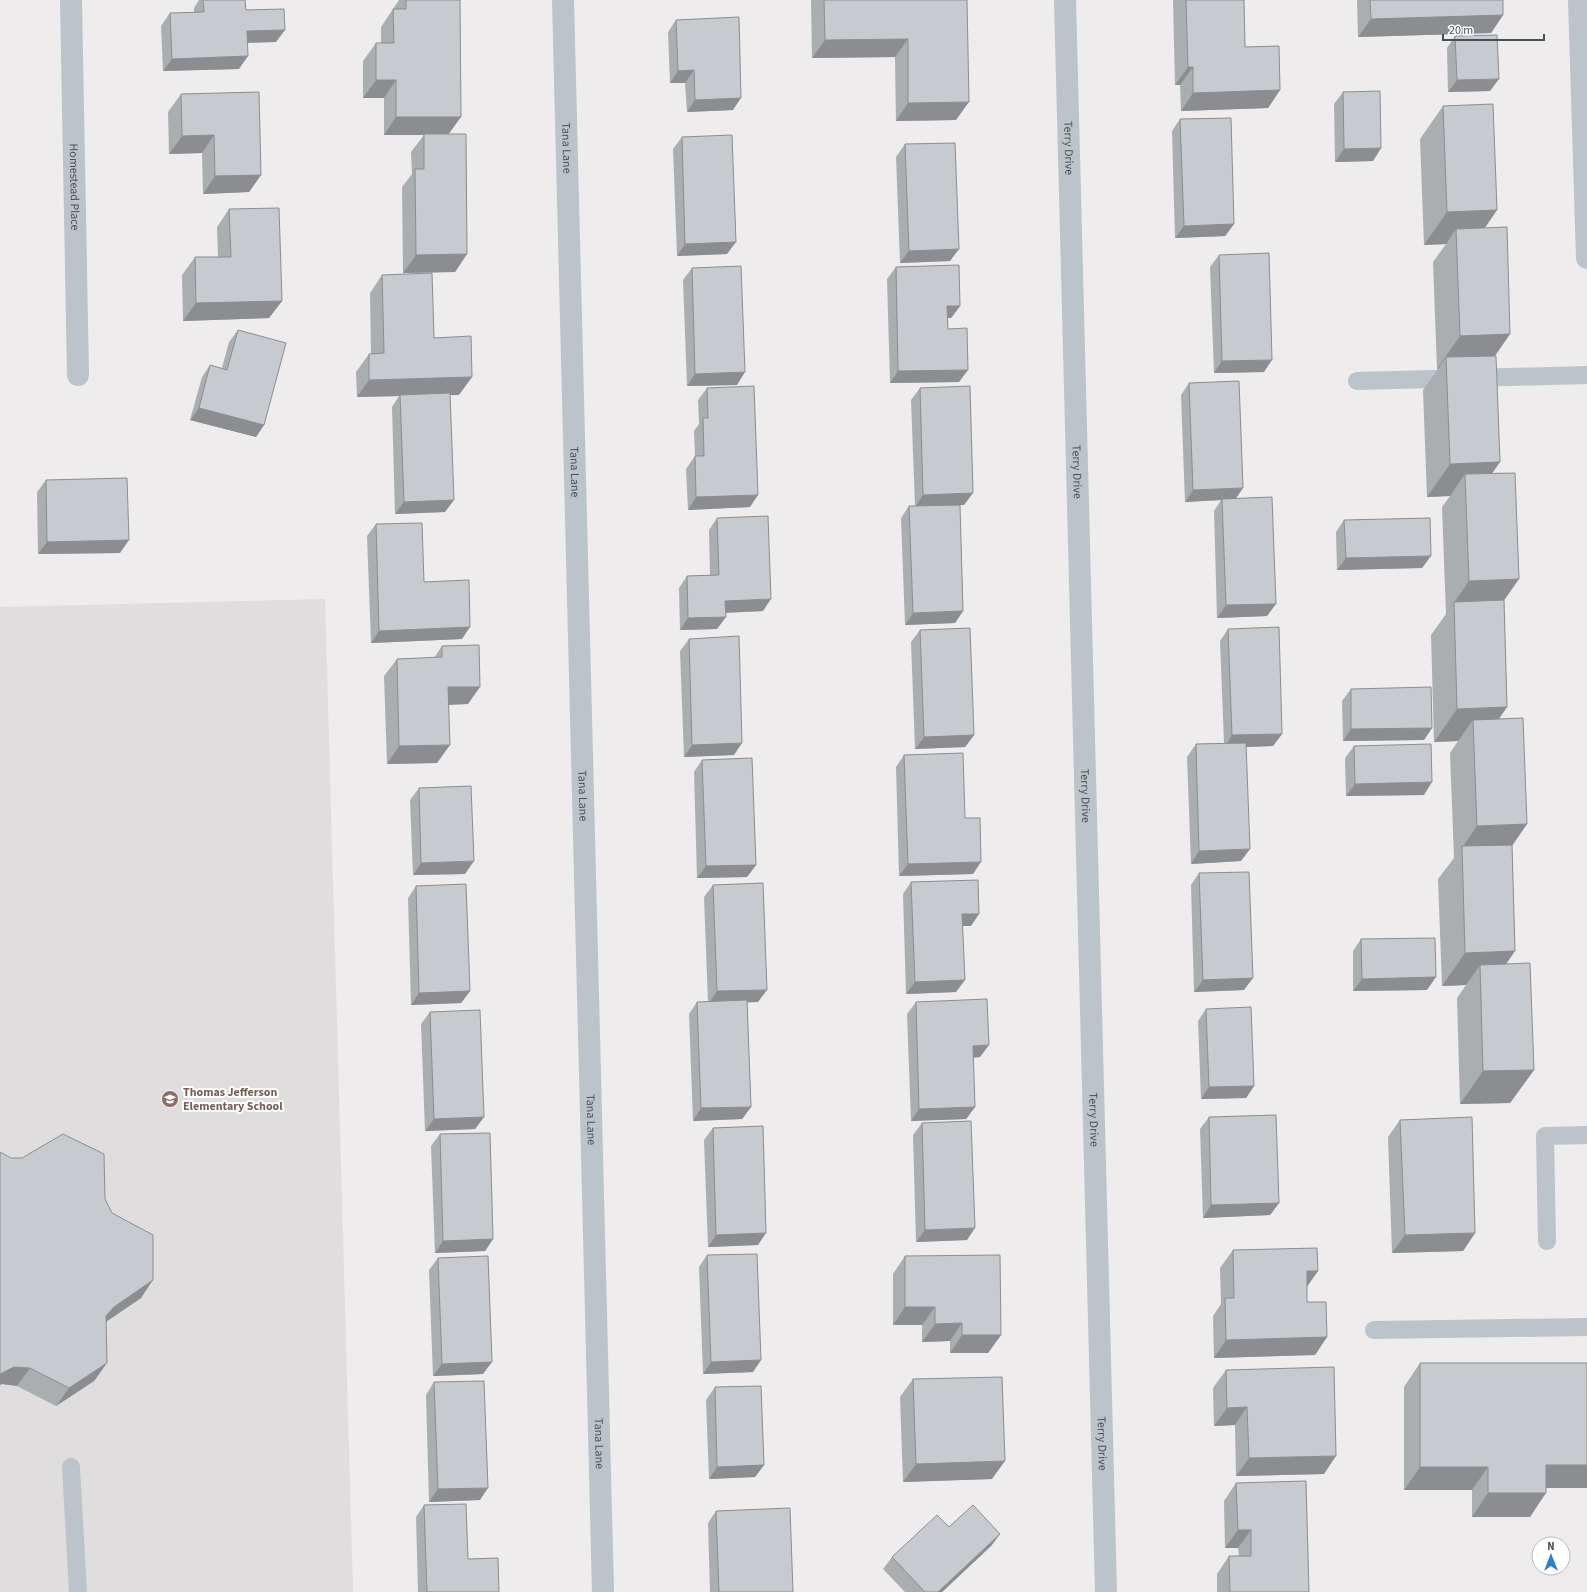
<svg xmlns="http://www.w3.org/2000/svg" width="1587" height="1592" font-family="'Source Sans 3',sans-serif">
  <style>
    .education { fill: #dfdddd }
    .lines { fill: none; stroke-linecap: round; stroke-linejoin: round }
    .service { stroke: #bbc4ca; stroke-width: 18 }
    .minor { stroke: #bbc4ca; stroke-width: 22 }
    .wall { fill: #abaeb1 }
    .shaded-wall { fill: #8b8d90 }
    .building { fill: #c7cace; stroke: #8b8d90 }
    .labels { text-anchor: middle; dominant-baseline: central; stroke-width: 4; stroke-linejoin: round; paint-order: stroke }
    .street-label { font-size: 12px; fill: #465157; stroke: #fff }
    .education-label { font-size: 12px; font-weight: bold; fill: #785e54; stroke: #fff; text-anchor: start }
  </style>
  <rect width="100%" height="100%" fill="#eeecec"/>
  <!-- education -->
  <path class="education" d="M325,599l28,993h-353v-985z"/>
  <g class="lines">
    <!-- service -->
    <path class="service" d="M1357,381l230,-6
      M1547,1241l-2,-105 42,-1
      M1374,1330l213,-3
      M71,1467l7,125"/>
    <!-- minor -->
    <g class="minor">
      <path id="s1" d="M71,0l7,375"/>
      <path id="s2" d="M563,0l40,1592"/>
      <path id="s3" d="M1065,0l41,1592"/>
      <path d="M1579,0l8,258"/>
    </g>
  </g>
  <!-- wall -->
  <path class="wall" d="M199,0h46l1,10 30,32 -29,1 -8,26 -76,2 -2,-45 9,-13h24v-5z
    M399,0h61l-11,134 18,120 -12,18 -52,1 -1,-86 10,-13 -1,-22 13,-17h-40v-37h-21v-37l13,-18h5v-16z
    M811,0h156l-11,120 -60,1 -1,-64 -83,1z
    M1173,0h71l1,47 35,43 -12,18 -87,3 -1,-26h-5z
    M1357,0h146v15l-12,18 -133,4z
    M676,20l57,90 -46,2 -2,-29h-15l-2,-51z
    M1455,36l35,55 -42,1 -1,-44z
    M1343,92l38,56 -8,13 -38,1 -1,-58z
    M181,94l80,81 -12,17 -46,2 -1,-41 -33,1 -1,-42z
    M1443,106l54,104 -12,18 25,106 -15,22 5,106 -8,11 12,128 3,106 -8,12 28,105 -15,22 3,105 -9,13 28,106 -24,33 -50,1 -3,-106 9,-13 -24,1 -4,-107 16,-21 -4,-105 8,-12 -24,1 -3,-107 15,-21 -4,-107 8,-11 -23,1 -4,-107 15,-21h-1l-4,-107 13,-18 -22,1 -4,-106z
    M1180,119l54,105 -9,12 -50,2 -3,-107z
    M682,137l45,117 -50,2 -4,-107z
    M905,144l45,117 -50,2 -4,-106z
    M229,209l53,92 -13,17 -86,3 -1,-46 13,-18h23l-1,-30z
    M1219,255l45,117 -50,1 -4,-106z
    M896,267l64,39 -9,12h-3v11l11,53 -69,1 -3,-104z
    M692,268l45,117 -50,1 -4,-106z
    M382,275l52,63 25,57h-9l-5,117 -50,2 -3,-107 7,-11 -42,1 -1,-25 13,-18h2l-1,-61z
    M238,330l26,95 -8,12 -66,-17 12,-43 8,-12 12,3 7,-26z
    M1189,383l47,116 31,117 -50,2 -3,-107 7,-11 -36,2 -4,-107z
    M707,388l43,119 -62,3 -2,-41 9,-13 -1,-25 5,-7 -1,-24z
    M920,388l44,117h-4l3,106 -8,12 -50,2 -4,-107 8,-12h6l-4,-106z
    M46,480l74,73 -82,1 -1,-62z
    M717,518l46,93 -37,2 -9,16 -37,1 -1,-42 8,-12 23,-1 -1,-45z
    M1344,520l78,48 -85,2 -1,-38z
    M376,524l48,58 38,57 -91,4 -4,-107z
    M1228,629l54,105 -9,12 -27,1 -5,114 -50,3 -4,-107 9,-13 28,-1 -4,-102z
    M920,630l54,105 -9,12 -50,2 -4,-107z
    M689,639l45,116 -50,2 -4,-106z
    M442,646l26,58 -19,1 -12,58 -50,1 -3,-88 13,-17 37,-1z
    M1351,689l81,39 -8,12 -81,1 -1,-40z
    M1354,746l70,49 -78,1 -1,-38z
    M904,755l61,63 8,56 -74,2 -3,-109z
    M702,760l54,105 -9,12 -50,1 -3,-106z
    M419,788l46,86 -52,1 -3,-75z
    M1199,873l45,117 -50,2 -3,-107z
    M911,882l60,44h-9l-6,66 -50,2 -3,-100z
    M713,885l45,117h-11l4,105 -9,12 -49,2 -4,-107 8,-12h11l-4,-105z
    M416,886l54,105 -9,12 -50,2 -3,-107z
    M1361,939l66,51 -74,1v-40z
    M916,1002l64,55 -7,1 2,49 -9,12 -55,2 -4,-107z
    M1206,1009l48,77 -8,12 -45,1 -3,-78z
    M430,1012l54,105 -9,12 -50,2 -4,-107z
    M1209,1117l70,86 -9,12 -67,3 -3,-89z
    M1400,1120l75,113 -12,18 -71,2 -4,-116z
    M922,1123l45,117 -51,2 -3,-107z
    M713,1128l45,117 -50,2 -4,-107z
    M440,1134l53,105 -8,12 -50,2 -4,-107z
    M11,1158l94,41 36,99 -35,24 1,41 -13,18 -38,25 -39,-20 -15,-2z
    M1233,1250l85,21 -11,16v15l20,35 -12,18 -101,3 -1,-42 8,-12 -1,-36z
    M707,1255l46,117 -50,2 -4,-107z
    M905,1256l96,79 -13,18h-38v-12l-28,1v-17h-29v-51z
    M438,1258l45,116 -50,2 -4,-106z
    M1420,1363l167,125h-41l-16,29h-58v-27h-68v-103z
    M1226,1370l98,104 -88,2 -1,-51 -21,1 -1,-38z
    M913,1379l79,100 -89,3 -3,-85z
    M434,1382l46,118 -51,2 -3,-107z
    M715,1387l49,78 -9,12 -46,2 -3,-79z
    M1236,1483l73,109h-92v-18l12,-18h10l-1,-8h-13l-1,-47z
    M424,1505l44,54 31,33h-81l-2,-75z
    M716,1511l77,81h-83l-2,-69z
    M949,1527l51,7 -9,12 -49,46h-37l-22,-23 9,-12z"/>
  <!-- shaded-wall -->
  <path class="shaded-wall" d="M1503,15l-12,18 -133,4 13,-18z
    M285,30l-9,12 -38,1 9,-12z
    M908,39l-13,18 -83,1 13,-18z
    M248,56l-9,13 -76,2 9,-12z
    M1188,67h5l-13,18h-5z
    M694,70l-9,13h-15l8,-12z
    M1499,79l-9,12 -42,1 9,-12z
    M376,80h20l-12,18h-21z
    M1280,90l-12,18 -87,3 12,-18z
    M741,98l-8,12 -46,2 8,-12z
    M969,102l-13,18 -60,1 12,-18z
    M396,117h65l-13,18h-64z
    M214,135l-12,18 -33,1 13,-18z
    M1381,148l-8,13 -38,1 9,-13z
    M261,175l-12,17 -46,2 12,-18z
    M1497,210l-23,33 -18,-14 -10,15 -22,1 23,-33z
    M1234,224l-9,12 -50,2 9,-12z
    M736,242l-9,12 -50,2 8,-12z
    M959,249l-9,12 -50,2 9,-12z
    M467,254l-12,18 -52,1 13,-18z
    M282,301l-13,17 -86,3 13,-18z
    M947,306h13l-9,12h-12z
    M1510,334l-23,33 -41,-10 -8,12h-1l23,-33z
    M1272,360l-8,12 -50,1 8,-12z
    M968,370l-9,12 -69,1 8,-12z
    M745,372l-8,13 -50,1 8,-12z
    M472,377l-13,18 -59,1v-1l-1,1 -42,1 12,-17z
    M199,408l65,17 -8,12 -66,-17z
    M1500,462l-23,33 -12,-21 -15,22 -23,1 23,-33z
    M1243,488l-8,12 -13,-1 -1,1 -36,2 8,-12z
    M973,493l-9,12 -49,2 8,-12z
    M758,495l-8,12 -62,3 8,-13z
    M454,500l-9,12 -50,2 9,-12z
    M129,540l-9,13 -82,1 9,-12z
    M1431,556l-9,12 -85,2 9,-12z
    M1519,579l-23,33 -42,-10 -8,12 23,-33z
    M771,599l-8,12 -46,2 8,-12z
    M1276,604l-9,12 -50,2 9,-13z
    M963,611l-8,12 -50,2 8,-12z
    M726,617l-9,12 -37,1 8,-12z
    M470,627l-8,12 -91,4 8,-12z
    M448,687h32l-12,17 -32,1z
    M1507,707l-23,33 -11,-20 -15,21 -24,1 23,-33z
    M1432,728l-8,12 -81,1 8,-12z
    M1282,734l-9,12 -49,2 8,-13z
    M974,735l-9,12 -50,2 9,-12z
    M742,743l-8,12 -50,2 8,-12z
    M450,745l-13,18 -50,1 12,-18z
    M1432,782l-8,13 -78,1 9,-12z
    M1527,824l-23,33 -42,-9 15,-22z
    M1250,849l-9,12 -50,3 8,-13z
    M474,861l-9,13 -52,1 8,-12z
    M981,862l-8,12 -74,2 9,-12z
    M756,865l-9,12 -50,1 9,-12z
    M962,914h17l-8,12h-17z
    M1515,951l-23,33 -12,-19 -14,20 -24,1 23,-33z
    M1436,977l-9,13 -74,1 9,-12z
    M1253,978l-9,12 -50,2 9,-12z
    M965,980l-9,12 -50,2 9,-12z
    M767,990l-9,12 -50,2 9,-13z
    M470,991l-9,12 -50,2 8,-12z
    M989,1045l-9,12 -16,1 9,-12z
    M1534,1070l-24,33 -50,1 23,-33z
    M1254,1086l-8,12 -45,1 8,-12z
    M751,1107l-9,12 -49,2 8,-13z
    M975,1107l-9,12 -55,2 8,-12z
    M484,1117l-9,12 -50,2 9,-12z
    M1279,1203l-9,12 -67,3 8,-13z
    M975,1228l-8,12 -51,2 9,-12z
    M766,1233l-8,12 -50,2 8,-12z
    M1475,1233l-12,18 -71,2 13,-18z
    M493,1239l-8,12 -50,2 8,-12z
    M1307,1271h11l-13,18z
    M153,1280l-12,18 -40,27 5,-9 8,-9z
    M905,1307h30l-13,18h-29z
    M962,1323l-12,18 -28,1 13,-18z
    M962,1335h39l-13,18h-38z
    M1327,1337l-12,18 -101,3 12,-18z
    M761,1360l-8,12 -50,2 8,-12z
    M492,1362l-9,12 -50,2 9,-12z
    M107,1363l-13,18 -38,25 13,-18z
    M14,1367l16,1 -13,18 -15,-2 -2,1v-11z
    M1247,1407l-12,18 -21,1 13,-18z
    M1336,1456l-12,18 -88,2 13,-18z
    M1005,1461l-13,18 -89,3 13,-18z
    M764,1465l-9,12 -46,2 8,-12z
    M1546,1465h41v23h-57z
    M1420,1467h68l-16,23h-68z
    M488,1488l-8,12 -51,2 9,-13z
    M1488,1493h58l-16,24h-58z
    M1238,1530h13l-13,18h-13z
    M1000,1534l-9,12 -49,46h-4z"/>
  <!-- building -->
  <path class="building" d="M203,0h42l1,10 38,-1 1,21 -38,1 1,25 -76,3 -2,-46 34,-1z
    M406,0h54l1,117h-65v-37h-20v-37h18l-1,-34h13z
    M824,0h143l2,102 -61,1v-64l-83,1z
    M1186,0h58l1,47 34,-1 1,44 -87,3v-26h-5z
    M1370,0h133v15l-132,4z
    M739,17l2,81 -46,2 -1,-30 -16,1 -2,-51z
    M1497,35l2,44 -42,1 -2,-44z
    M1380,91l1,57 -37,1 -1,-57z
    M259,92l2,83 -46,1 -1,-41 -32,1 -1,-42z
    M1493,104l4,106 -50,2 -4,-106z
    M1231,118l3,106 -50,2 -4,-107z
    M424,134h42l1,120 -51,1 -1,-86h9z
    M732,135l4,107 -51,2 -3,-107z
    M955,143l4,106 -50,2 -4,-107z
    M279,208l3,93 -86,2 -1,-46h36l-2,-48z
    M1507,227l3,107 -50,2 -4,-107z
    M1269,253l3,107 -50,1 -3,-106z
    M959,265l1,41h-13l1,23 19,-1 1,42 -70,1 -2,-104z
    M741,266l4,106 -50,2 -3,-106z
    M432,273l2,65 37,-2 1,41 -103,3v-26l15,-1 -2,-78z
    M238,330l48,13 -22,82 -65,-17 11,-43 17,5z
    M1496,356l4,106 -50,2 -4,-107z
    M1239,381l4,107 -50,2 -4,-107z
    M754,386l4,109 -62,2 -1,-41h9l-1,-38h5l-1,-30z
    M970,386l3,107 -50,2 -3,-107z
    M450,393l4,107 -50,2 -4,-107z
    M1515,473l4,106 -50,2 -4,-107z
    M127,478l2,62 -82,2 -1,-62z
    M1272,497l4,107 -50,1 -4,-106z
    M960,505l3,106 -50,2 -4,-107z
    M768,516l3,83 -46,2 1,16 -38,1 -1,-42 32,-1 -2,-57z
    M1430,518l1,38 -85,2 -2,-38z
    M422,523l2,59 45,-2 1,47 -91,4 -3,-107z
    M1504,600l3,107 -50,2 -3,-107z
    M1279,627l3,107 -50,1 -4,-106z
    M970,628l4,107 -50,2 -4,-107z
    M739,636l3,107 -50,2 -3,-106z
    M479,645l1,42h-32l2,58 -51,1 -2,-87 45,-2v-11z
    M1431,687l1,41 -81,1v-40z
    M1523,718l4,106 -50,2 -4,-106z
    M1246,743l4,106 -51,2 -3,-107z
    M1431,744l1,38 -77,2 -1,-38z
    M963,753l2,65h15l1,44 -73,2 -4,-109z
    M752,758l4,107 -50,1 -4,-106z
    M471,786l3,75 -53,2 -2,-75z
    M1512,845l3,106 -50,2 -3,-107z
    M1249,872l4,106 -50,2 -4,-107z
    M978,880l1,34h-17l3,66 -50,2 -4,-100z
    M763,883l4,107 -50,1 -4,-106z
    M466,884l4,107 -51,2 -3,-107z
    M1435,938l1,39 -74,2 -1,-40z
    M1530,963l4,107 -51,1 -3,-106z
    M987,999l2,46 -16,1 2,61 -56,2 -3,-107z
    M747,1000l4,107 -50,1 -4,-106z
    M1251,1007l3,79 -45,1 -3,-78z
    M480,1010l4,107 -50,2 -4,-107z
    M1276,1115l3,88 -68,2 -2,-88z
    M1472,1117l3,116 -70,2 -5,-115z
    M971,1121l4,107 -50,2 -3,-107z
    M763,1126l3,107 -50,2 -3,-107z
    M490,1133l3,106 -50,2 -3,-107z
    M63,1134l41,20 1,45 7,14 41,22v45l-39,27 -8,9 1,47 -38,25 -39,-20 -16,-1 -14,7v-222l11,6h11z
    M1317,1248l1,23h-11v31h19l1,35 -101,3 -1,-42h9l-1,-48z
    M757,1254l4,106 -50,2 -4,-107z
    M1000,1255l1,80h-39v-12l-27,1v-17h-30v-51z
    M488,1256l4,106 -50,2 -4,-106z
    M1420,1363h167v102h-41v28h-58v-26h-68z
    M1334,1367l2,89 -87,2 -2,-51 -20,1 -1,-38z
    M1002,1377l3,84 -89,3 -3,-85z
    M484,1381l4,107 -50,1 -4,-107z
    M761,1386l3,79 -47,2 -2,-80z
    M1306,1481l3,111h-79l-1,-36h22v-26h-13l-2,-47z
    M466,1504l2,55 30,-1 1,34h-72l-3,-87z
    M973,1505l27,29 -62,58h-13l-33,-35 45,-42 12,12z
    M790,1508l3,84h-74l-3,-81z"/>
  <!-- icons -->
  <defs>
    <g id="school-disc" transform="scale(0.9)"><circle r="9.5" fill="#8d6e63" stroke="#fff"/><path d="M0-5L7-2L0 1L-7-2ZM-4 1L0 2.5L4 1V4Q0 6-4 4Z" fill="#fff"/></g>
  </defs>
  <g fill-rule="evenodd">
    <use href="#school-disc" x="170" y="1099"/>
  </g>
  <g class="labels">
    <!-- street labels -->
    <g class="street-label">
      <text stroke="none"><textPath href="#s2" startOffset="148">Tana Lane</textPath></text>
      <text stroke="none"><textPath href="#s3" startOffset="148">Terry Drive</textPath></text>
      <text stroke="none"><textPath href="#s1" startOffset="187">Homestead Place</textPath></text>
      <text stroke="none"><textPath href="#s2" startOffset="472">Tana Lane</textPath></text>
      <text stroke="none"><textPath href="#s3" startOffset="472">Terry Drive</textPath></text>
      <text stroke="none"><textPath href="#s2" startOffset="796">Tana Lane</textPath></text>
      <text stroke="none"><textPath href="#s3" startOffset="796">Terry Drive</textPath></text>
      <text stroke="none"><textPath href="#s2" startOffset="1120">Tana Lane</textPath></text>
      <text stroke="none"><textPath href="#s3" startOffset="1120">Terry Drive</textPath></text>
      <text stroke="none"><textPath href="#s2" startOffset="1444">Tana Lane</textPath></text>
      <text stroke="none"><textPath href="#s3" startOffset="1444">Terry Drive</textPath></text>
    </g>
    <!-- education labels -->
    <g class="education-label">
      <text x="183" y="1092">Thomas Jefferson<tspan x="183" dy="14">Elementary School</tspan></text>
    </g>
  </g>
  <!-- north arrow -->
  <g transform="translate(1551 1556)"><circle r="19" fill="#ffffff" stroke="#b5b9bc"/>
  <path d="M0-3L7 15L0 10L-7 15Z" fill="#2d7fc7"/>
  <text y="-6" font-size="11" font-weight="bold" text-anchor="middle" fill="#465157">N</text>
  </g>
  <!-- scale -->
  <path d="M1443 34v6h101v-6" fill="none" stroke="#465157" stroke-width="2"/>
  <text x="1449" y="34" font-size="12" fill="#465157" stroke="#ffffff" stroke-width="3" paint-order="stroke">20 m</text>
</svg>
